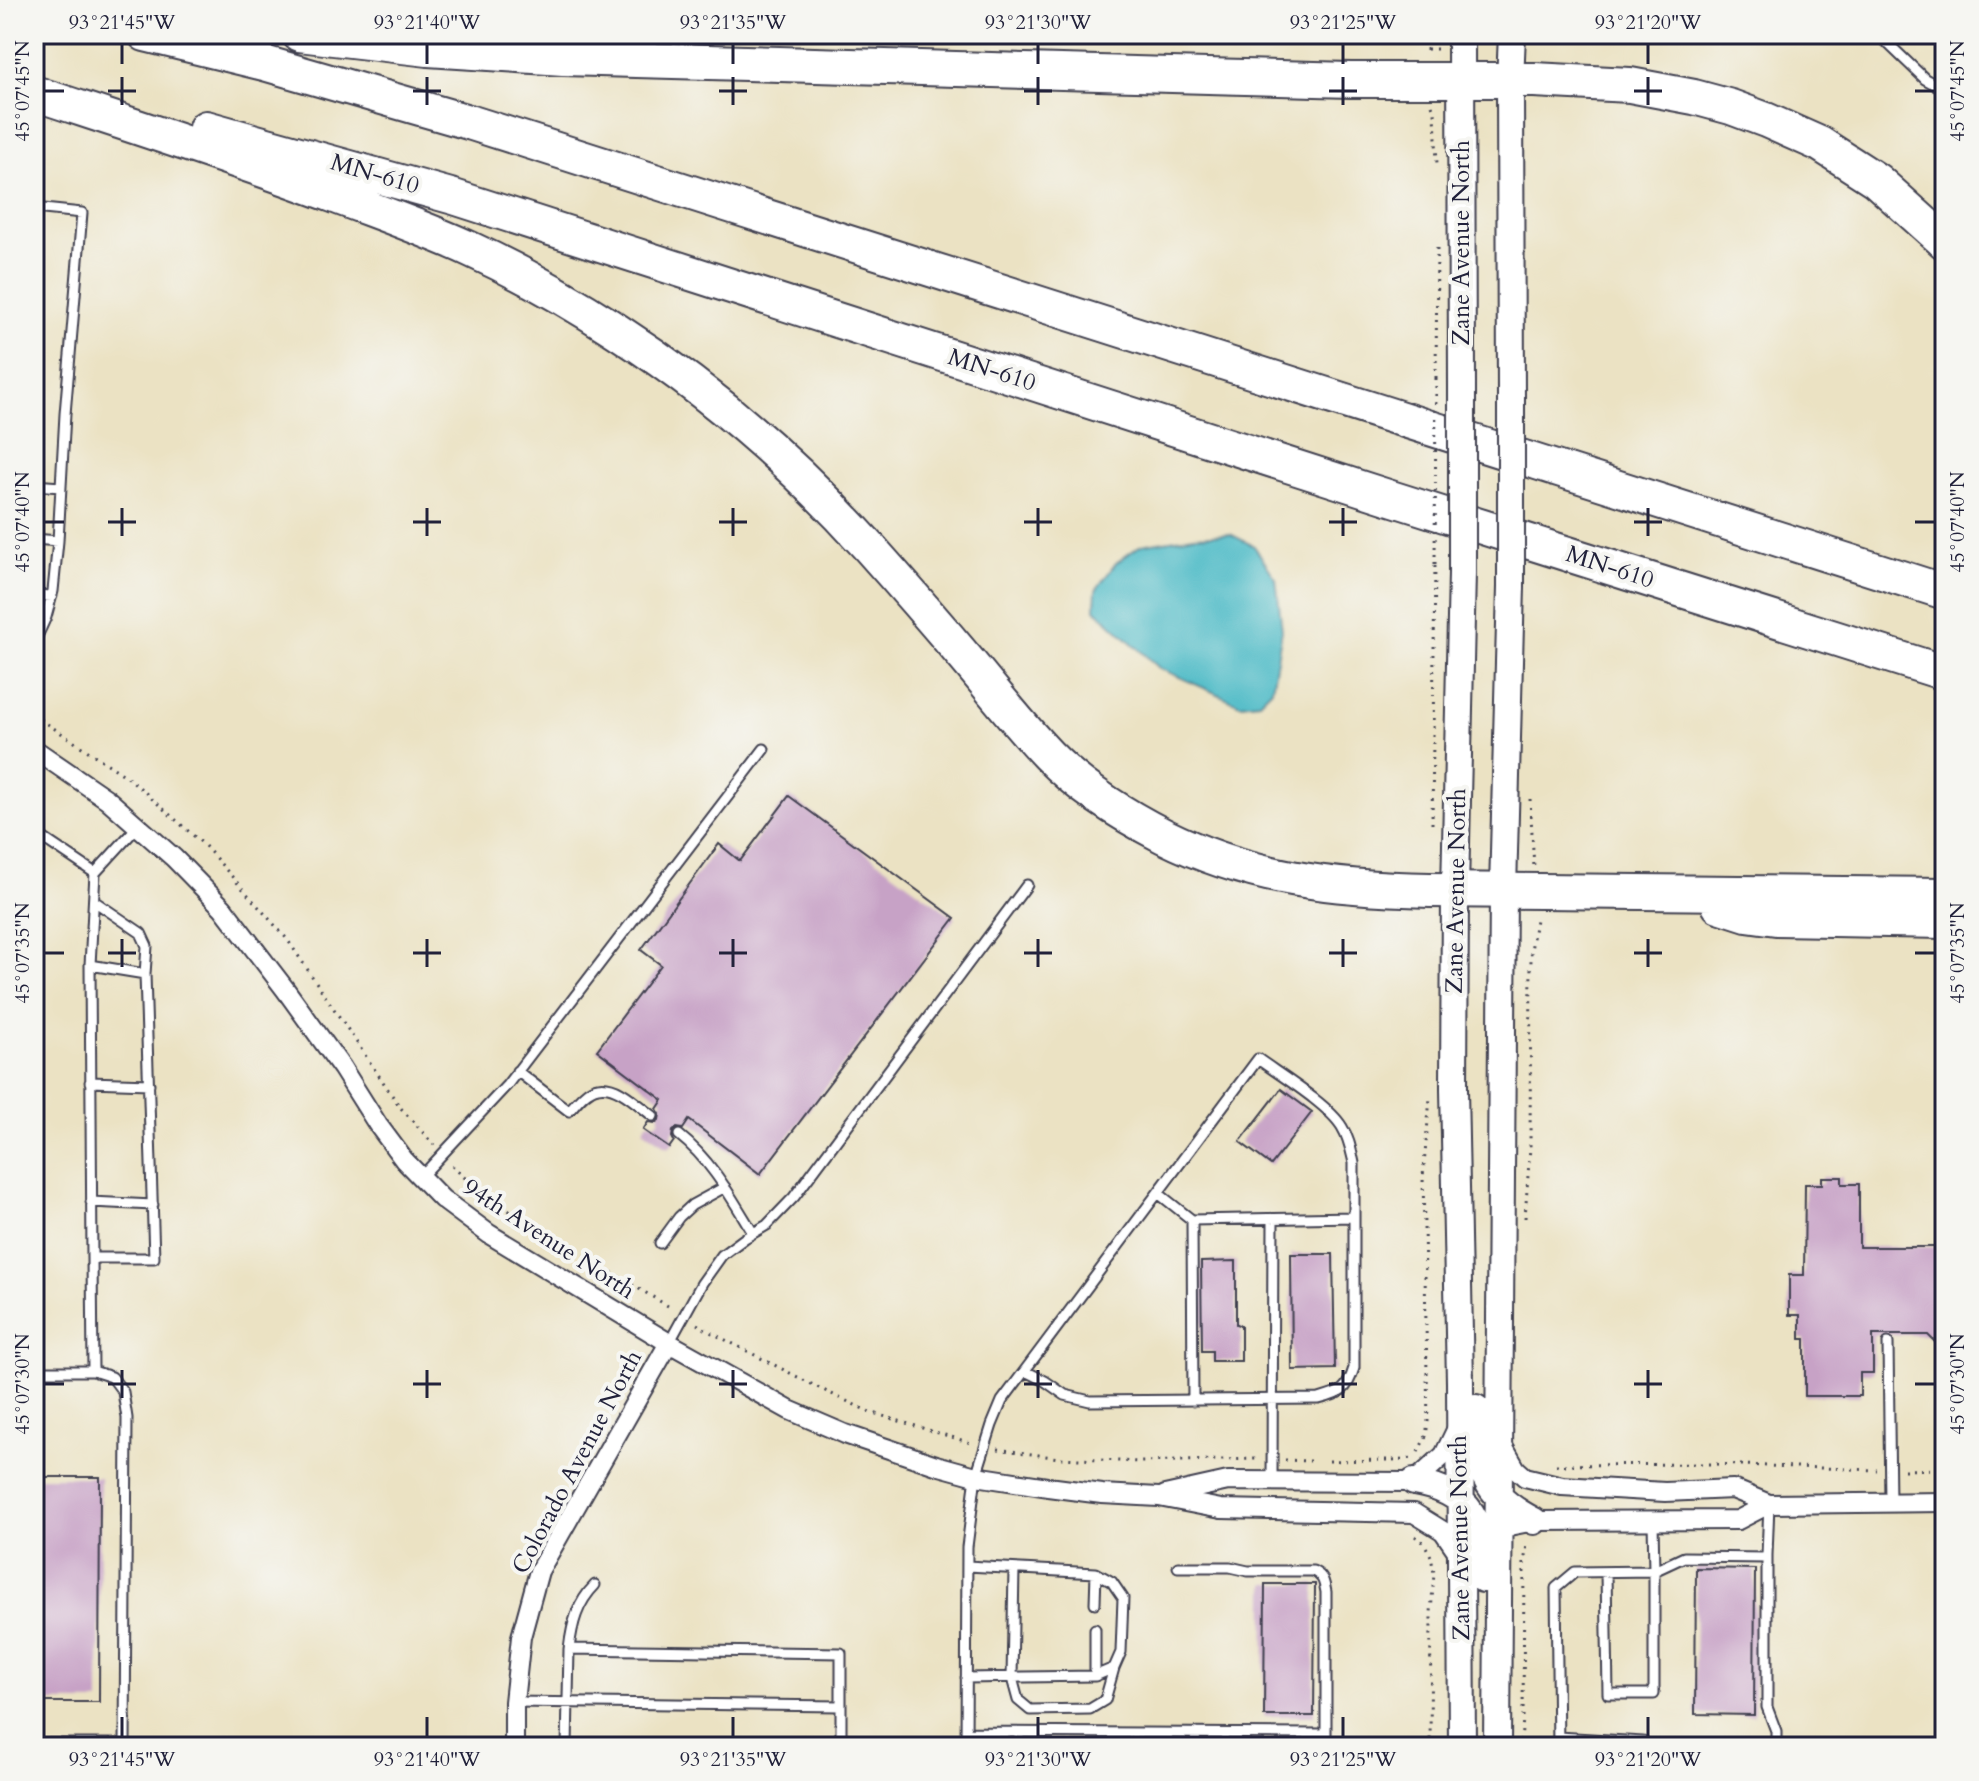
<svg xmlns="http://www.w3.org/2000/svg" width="1979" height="1781" font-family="Cardo,serif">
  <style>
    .water { fill: #4cbac6; stroke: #376e80; stroke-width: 2 }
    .building { fill: #c7a2c6 }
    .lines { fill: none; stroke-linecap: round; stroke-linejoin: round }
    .service-casing { stroke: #403f4f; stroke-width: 13 }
    .minor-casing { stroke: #403f4f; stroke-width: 22 }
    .secondary-casing { stroke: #403f4f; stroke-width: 30 }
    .motorway-casing { stroke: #403f4f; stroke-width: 38 }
    .path { stroke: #403f4f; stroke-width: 3; stroke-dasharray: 2 6; stroke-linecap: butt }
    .service { stroke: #fff; stroke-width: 9 }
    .minor { stroke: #fff; stroke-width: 18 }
    .secondary { stroke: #fff; stroke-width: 26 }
    .motorway { stroke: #fff; stroke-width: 34 }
    .secondary-bridge-casing { stroke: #403f4f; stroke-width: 30; stroke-linecap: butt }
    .path-bridge { stroke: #403f4f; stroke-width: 3; stroke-dasharray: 2 6; stroke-linecap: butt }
    .secondary-bridge { stroke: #fff; stroke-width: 26 }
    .ticks { fill: none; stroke: #22223b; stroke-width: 3 }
    .labels { text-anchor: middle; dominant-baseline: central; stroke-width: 8; stroke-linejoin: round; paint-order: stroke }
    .street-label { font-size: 24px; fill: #22223b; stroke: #f6f6f2 }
    .neatline { fill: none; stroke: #22223b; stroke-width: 3 }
    .ticks-label { font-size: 20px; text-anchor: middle; fill: #22223b }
  </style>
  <rect width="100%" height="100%" fill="#f6f6f2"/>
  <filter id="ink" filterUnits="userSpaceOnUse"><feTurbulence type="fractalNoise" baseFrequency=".0125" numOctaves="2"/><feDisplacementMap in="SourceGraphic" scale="16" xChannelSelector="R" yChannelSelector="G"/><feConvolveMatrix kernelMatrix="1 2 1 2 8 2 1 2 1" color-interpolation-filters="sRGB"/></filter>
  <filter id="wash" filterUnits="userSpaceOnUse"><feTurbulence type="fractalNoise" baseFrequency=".006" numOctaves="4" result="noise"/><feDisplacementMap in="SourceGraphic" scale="32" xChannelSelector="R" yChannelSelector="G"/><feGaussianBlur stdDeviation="1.8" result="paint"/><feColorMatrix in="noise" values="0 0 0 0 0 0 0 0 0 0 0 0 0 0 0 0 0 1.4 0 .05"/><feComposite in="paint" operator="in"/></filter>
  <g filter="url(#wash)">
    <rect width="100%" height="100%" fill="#ebe2c3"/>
    <!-- water -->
    <path class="water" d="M1230,534l24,12 22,33 6,51 -10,59 -13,13 -19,2 -81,-36 -64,-59 1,-19 20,-27 25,-18 53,-9z"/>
    <g id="blocks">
      <!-- building -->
      <path class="building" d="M789,796l166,122 -195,256 -71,-54 -6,9 -6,-1 -4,3 -1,6 2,4 -5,7 -26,-18 5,-8 7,1 4,-3 1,-6 -3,-5 6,-9 -66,-50 64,-85 -20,-15 78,-106 21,17z
        M1281,1089l31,23 -41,53 -31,-23z
        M1822,1177h20v7h17v63h86v105l-17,-17h-55v38h-13v23h-55v-57h-5v-24h-11v-40h15l1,-91h17z
        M1291,1254h42l2,115 -43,1z
        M1236,1261v63l5,2v35h-29v-10h-10l-1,-89z
        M34,1477h66l-1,225h-65z
        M1696,1568l59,1 -1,146 -59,-1z
        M1265,1584h50l-1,132h-50z"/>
    </g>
  </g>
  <g filter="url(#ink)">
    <use href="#blocks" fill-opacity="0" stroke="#403f4f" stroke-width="2"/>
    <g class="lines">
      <!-- service casing -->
      <g class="service-casing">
        <path id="service" d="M1878,34l47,45 20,11
          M34,208l48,5 -17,201 -7,127
          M34,485l27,2
          M34,539l24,2 -5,50 -7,26 -12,26
          M34,595l18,1
          M34,832l61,41
          M94,901l47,32 6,13 -2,28 9,284h-62l-2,-293 5,-92 43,-47
          M90,965l55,9
          M517,1071l52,40c7,-8 17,-22 29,-24 19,-4 40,18 55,29
          M90,1082l59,2
          M679,1135c33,26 52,62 74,98
          M420,1178l87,-93 257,-336
          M1158,1193l34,27 162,-3
          M91,1202l62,3
          M1192,1220l1,181
          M660,1243l19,-26 13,-12 33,-18
          M92,1258l1,113
          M669,1343l33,-60 20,-28 23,-17 22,-13 27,-28 233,-312
          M1888,1343l2,160
          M34,1371h59l19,6 11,15 4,26 -2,329
          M1272,1481l1,-262
          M1769,1504l-2,51v152l9,24v16
          M1014,1569l-2,109 6,22 12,10 60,-1 15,-9 9,-32
          M1606,1572l2,122h46v-123l30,-14 83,1
          M1095,1603l1,-30
          M1095,1629v47
          M569,1649c3,-25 8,-46 26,-64
          M966,1678l129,-2 19,-8 7,-16 2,-54 -11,-16 -16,-9 -129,-7
          M514,1702l327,4v-53l-272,-4 -2,98
          M841,1706v41
          M966,1732l360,2v-142c-2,-11 -3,-16 -13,-21h-65l-18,-4h-52
          M1019,1733v14
          M1195,1733l1,14
          M1558,1737l85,5v5
          M34,1744h91
          M966,1747l1,-200 9,-71 16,-51 10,-24 256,-342c22,16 71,46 84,68 7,11 9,23 12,36v205c-7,23 -13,25 -35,31l-229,2 -25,-6 -20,-14 -20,-10
          M1558,1747l-2,-159 19,-16 79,-1 -1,-50"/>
      </g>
      <!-- minor casing -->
      <g class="minor-casing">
        <path id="minor" d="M34,749l73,50 67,59 49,50 62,81 57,79 36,57 26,35 38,39 47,35 180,109 120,67 56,24 91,31 40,11 72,11 54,7 57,3 62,12 193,4 29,18 18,26
          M1500,1441l16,28 9,8 37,9 103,6 68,-3 36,15 176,-2
          M1165,1495l63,-14 186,1 30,-27 14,-29
          M1499,1536l10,-10 25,-5 204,-1 31,-16
          M514,1747v-45l7,-65 18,-66 130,-228"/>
      </g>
      <!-- secondary casing -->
      <g class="secondary-casing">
        <path id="secondary" d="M1461,34l1,351
          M1511,398l-1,-317 2,-47
          M1476,1408c3,59 1,83 58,113
          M1414,1482c59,10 70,40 69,97
          M1462,1747l-2,-365 -6,-293 1,-199 7,-318
          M1497,1747l6,-857 8,-304"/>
      </g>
      <!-- motorway casing -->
      <g class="motorway-casing">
        <path id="motorway" d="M145,34l119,29 208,60 1473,469
          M299,34l129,15 135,9 788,22h183l96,5 64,12 37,10 35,13 54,24 56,36 69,62
          M34,93c100,33 200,65 299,102 47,18 94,34 139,55 50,23 99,51 145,81 93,60 178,134 252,216 33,37 66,75 98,113 27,32 52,65 81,95 32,33 75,60 116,81 86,43 171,52 266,54l515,5
          M206,128l248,69 940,302 551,174
          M1719,905l28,9 29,4 169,3"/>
      </g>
      <!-- path -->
      <path class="path" d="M1427,49h13
        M1427,50l1,-16
        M1432,105l3,7 2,53
        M1436,378l1,-134
        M34,715l96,64 74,66 83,94 113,168 34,38
        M1530,799l4,68
        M1432,824l3,-260
        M452,1166l24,22 47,32 150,89
        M1525,1218l5,-71 1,-196 5,-32
        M697,1324l15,9 111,57 47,22 101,31
        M998,1449l61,9 80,4 119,-3
        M1418,1452l8,-16 2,-14 -5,-245 7,-79
        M1285,1460l25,1
        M1329,1461l63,-1 21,-2
        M1556,1465l157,-1 164,6
        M1904,1470l41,-1
        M1415,1536l9,7 7,13 3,17 -3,40 -1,134
        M1521,1741l2,-22 1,-156 3,-18"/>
      <!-- service -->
      <use href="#service" class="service"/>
      <!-- minor -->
      <use href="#minor" class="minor"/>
      <!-- secondary -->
      <use href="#secondary" class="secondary"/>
      <!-- motorway -->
      <use href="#motorway" class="motorway"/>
      <!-- secondary-bridge casing -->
      <g class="secondary-bridge-casing">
        <path id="secondary-bridge" d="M1462,572v-187
          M1511,586v-188"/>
      </g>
      <!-- path-bridge -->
      <path class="path-bridge" d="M1435,564l1,-186"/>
      <!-- secondary-bridge -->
      <use href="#secondary-bridge" class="secondary-bridge"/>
    </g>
  </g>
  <!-- ticks -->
  <path class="ticks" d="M122,44v20M427,44v20M733,44v20M1038,44v20M1343,44v20M1648,44v20M122,77v28M427,77v28M733,77v28M1038,77v28M1343,77v28M1648,77v28M44,91h20M108,91h28M413,91h28M719,91h28M1024,91h28M1329,91h28M1634,91h28M1915,91h20M122,508v28M427,508v28M733,508v28M1038,508v28M1343,508v28M1648,508v28M44,522h20M108,522h28M413,522h28M719,522h28M1024,522h28M1329,522h28M1634,522h28M1915,522h20M122,939v28M427,939v28M733,939v28M1038,939v28M1343,939v28M1648,939v28M44,953h20M108,953h28M413,953h28M719,953h28M1024,953h28M1329,953h28M1634,953h28M1915,953h20M122,1370v28M427,1370v28M733,1370v28M1038,1370v28M1343,1370v28M1648,1370v28M44,1384h20M108,1384h28M413,1384h28M719,1384h28M1024,1384h28M1329,1384h28M1634,1384h28M1915,1384h20M122,1717v20M427,1717v20M733,1717v20M1038,1717v20M1343,1717v20M1648,1717v20"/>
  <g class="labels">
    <!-- street labels -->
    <g class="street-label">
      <text transform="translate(375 174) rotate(16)">MN-610</text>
      <text transform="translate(1461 243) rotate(-90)">Zane Avenue North</text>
      <text transform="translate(992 370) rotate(18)">MN-610</text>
      <text transform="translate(1610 567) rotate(18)">MN-610</text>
      <text transform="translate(1456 891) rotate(-89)">Zane Avenue North</text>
      <text transform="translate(549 1239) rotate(33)">94th Avenue North</text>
      <text transform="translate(577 1462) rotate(-62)">Colorado Avenue North</text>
      <text transform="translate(1460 1538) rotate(-91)">Zane Avenue North</text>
    </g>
  </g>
  <!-- margin -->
  <rect width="1979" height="1781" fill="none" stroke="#f6f6f2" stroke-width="88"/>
  <rect x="44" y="44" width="1891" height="1693" class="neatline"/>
  <g class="ticks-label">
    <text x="122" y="29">93°21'45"W</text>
    <text x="427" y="29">93°21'40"W</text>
    <text x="733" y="29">93°21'35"W</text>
    <text x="1038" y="29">93°21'30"W</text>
    <text x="1343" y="29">93°21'25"W</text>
    <text x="1648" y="29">93°21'20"W</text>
    <text transform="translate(22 91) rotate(-90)" y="7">45°07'45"N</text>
    <text transform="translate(1957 91) rotate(-90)" y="7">45°07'45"N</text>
    <text transform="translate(22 522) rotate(-90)" y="7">45°07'40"N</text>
    <text transform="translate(1957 522) rotate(-90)" y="7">45°07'40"N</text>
    <text transform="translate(22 953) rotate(-90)" y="7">45°07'35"N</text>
    <text transform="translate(1957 953) rotate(-90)" y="7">45°07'35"N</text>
    <text transform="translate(22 1384) rotate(-90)" y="7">45°07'30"N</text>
    <text transform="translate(1957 1384) rotate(-90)" y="7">45°07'30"N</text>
    <text x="122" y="1766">93°21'45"W</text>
    <text x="427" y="1766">93°21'40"W</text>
    <text x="733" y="1766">93°21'35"W</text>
    <text x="1038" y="1766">93°21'30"W</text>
    <text x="1343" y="1766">93°21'25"W</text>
    <text x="1648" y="1766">93°21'20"W</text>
  </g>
</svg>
